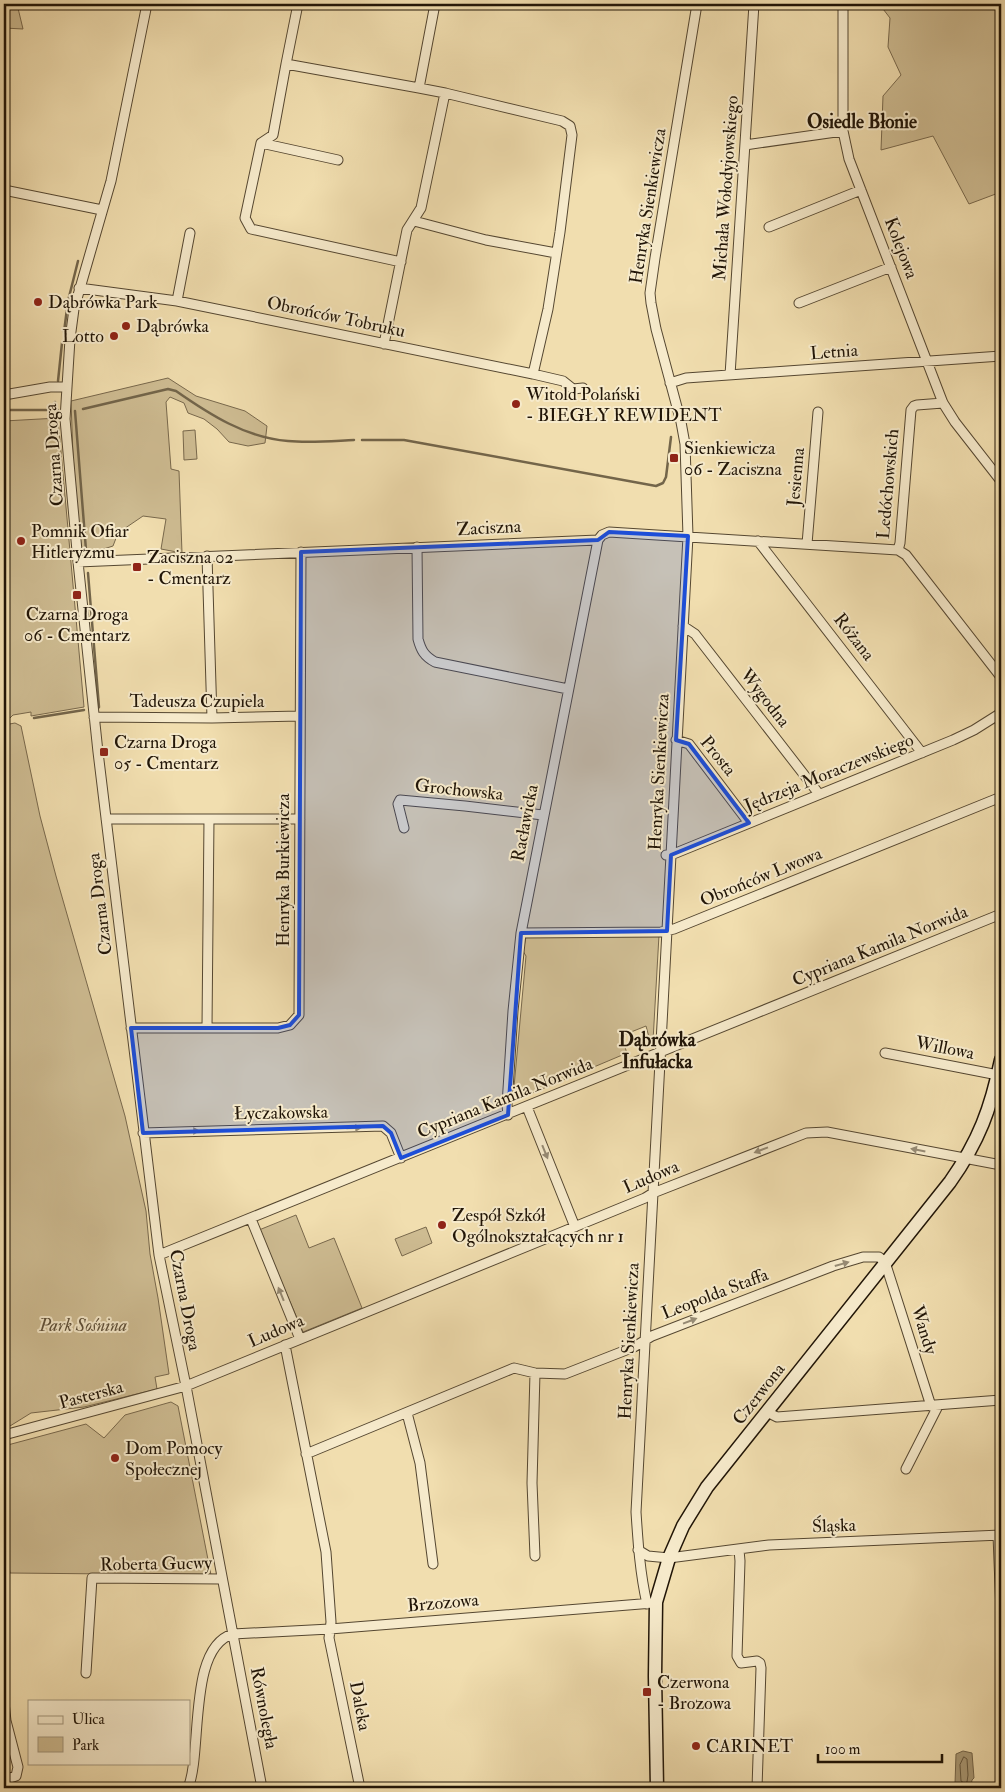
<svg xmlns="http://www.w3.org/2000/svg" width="1005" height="1792" font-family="'IM FELL Double Pica',serif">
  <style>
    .green { fill: #cebc92; stroke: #78684c }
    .water { fill: #aa9a76; stroke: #73654a }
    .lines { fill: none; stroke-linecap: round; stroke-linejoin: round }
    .shore { stroke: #66583e; stroke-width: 1 }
    .stream { stroke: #73654a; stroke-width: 2.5 }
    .street-casing { stroke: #554731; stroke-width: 11 }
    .secondary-casing { stroke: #211507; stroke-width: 15 }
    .street { stroke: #f6eacb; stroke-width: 9 }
    .secondary { stroke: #f6eacb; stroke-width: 12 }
    .oneway { fill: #968a73 }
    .marked { fill: #1d4ed8; fill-opacity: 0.2; stroke: #1d4ed8; stroke-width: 4; stroke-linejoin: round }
    .poi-dot { fill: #8f2418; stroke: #f6eacb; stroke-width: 2 }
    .labels { text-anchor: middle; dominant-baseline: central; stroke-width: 4; stroke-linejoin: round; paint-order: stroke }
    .street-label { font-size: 18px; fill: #211507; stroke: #f6eacb }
    .poi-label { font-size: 18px; fill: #211507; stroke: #f6eacb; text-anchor: start }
    .park-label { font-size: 18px; font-style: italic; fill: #5e4f38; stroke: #f6eacb }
    .neighbourhood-label { font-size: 19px; font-weight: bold; fill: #211507; stroke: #f6eacb }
  </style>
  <rect width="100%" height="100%" fill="#f1deaf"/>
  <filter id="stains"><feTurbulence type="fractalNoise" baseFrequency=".004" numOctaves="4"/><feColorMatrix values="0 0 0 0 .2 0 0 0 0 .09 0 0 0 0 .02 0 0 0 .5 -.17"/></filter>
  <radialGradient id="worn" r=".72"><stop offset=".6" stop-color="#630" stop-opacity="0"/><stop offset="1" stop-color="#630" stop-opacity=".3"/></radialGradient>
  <!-- green -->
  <path class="green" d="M4,4h13l6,25 -19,-1z
    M853,4h148v188l-32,12 -36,-68 -52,14 2,-54 18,-21 -13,-28 2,-29 -10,-13z
    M168,378l28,18 49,15 22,15 -2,17 -17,3 -19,-4 -12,-13 -13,-10 -16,-6 -4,-10 -14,-6 -4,5 5,67 8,2 3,82 -21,-4 5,-30 -23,-3 -25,17 -5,13 -19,6 -13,-1 -8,-95 -2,-55z
    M58,418l26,289 -53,9v-4l-18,3 -3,3 -6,1v-298z
    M195,430l2,29 -13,1 -1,-29z
    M15,723l6,3 19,90 16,60 69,240 21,95 4,43 8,44 11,76 -14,3 2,12 -73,18 -53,6 -21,13 -6,2v-703z
    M659,935l-6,106h-3l-4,-15 -25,10 6,17 -116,49 -1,-11 4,-4 12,-131 -3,-5 3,-14z
    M296,1215l13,33 25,-10 28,70 -59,24 -44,-102z
    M426,1227l6,16 -30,13 -7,-17z
    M171,1402l7,4 33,169 -201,-2 -6,-38v-89l82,-22 18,14 21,-23z"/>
  <!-- water -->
  <path class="water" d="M963,1751l9,2 2,25 -2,2 -1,6 -7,2 -9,-4 1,-30z"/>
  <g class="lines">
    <!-- shore -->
    <path class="shore" d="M964,1757l3,2 1,16 -1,7 -3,1 -3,-2 -1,-16z"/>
    <!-- stream -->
    <path class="stream" d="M64,332l4,-31 10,-40
      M58,381l4,-38
      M83,409l85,-20 8,2c33,23 70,47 112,50 22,2 44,0 66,-1
      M4,410h54
      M55,410v-8
      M75,411l11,139
      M362,440h42l252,46 7,-3 3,-6 5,-40
      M88,573l11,134 -1,1
      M34,718l50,-8"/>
    <!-- street casing -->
    <g class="street-casing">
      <path id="street" d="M147,4l-36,177 -37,128 -4,30 -5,80 13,143 20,190 61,503 27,131 76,402
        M298,4l-12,60 133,24
        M843,4v127l6,28 94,244 12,19 46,59
        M286,64l-13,71 -12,8 -16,75 6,11 150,33
        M445,93l117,28 8,5 2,9 -12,97 -12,77 -15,65
        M261,143l77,17
        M745,145l98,-14
        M4,190l98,20
        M414,221l72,19 70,13
        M769,227l92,-37
        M79,288l98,13 356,73 30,7 10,8 10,-1
        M177,301l13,-68
        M799,303l92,-36
        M384,344l23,-114 14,-22 24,-115 -26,-5 16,-84
        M730,375l24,-371
        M670,383l16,-5 315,-22
        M4,395l46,-8h17
        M943,403l-26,2 -3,1 -3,4 -11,133 -2,7 8,5 95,122
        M598,540l4,-5 7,-3 289,18
        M758,541l164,212
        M807,544l11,-132
        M417,547l1,92c3,11 6,17 17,23l133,27
        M207,556l5,162
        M78,562l520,-22
        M683,626l12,8 124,160
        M94,717l118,1 88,-2
        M676,740l13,4 60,79
        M106,819h194
        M404,828l-6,-24 2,-4 65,6 78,9
        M666,855h5l282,-115 21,-10 27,-17
        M521,933l140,-1 13,-3 327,-132
        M207,1027l2,-208
        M131,1028h147l12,-3 9,-10 2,-463
        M885,1053l113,22
        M527,1107l48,120
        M508,1115l-1,-10 6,-94 8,-78 77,-393
        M143,1133l240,-7 8,7 10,25
        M251,1219l49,120
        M159,1255l842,-341
        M285,1345l41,207 5,70 -2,16 31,150
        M535,1373l-3,110 3,73
        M767,1412l10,5 224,-17
        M407,1413l13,50 13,101
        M4,1435l182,-49 459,-188 8,-5 153,-60 21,-1 174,33
        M306,1454l208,-86 21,5 30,1 69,-27 18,-11 181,-70 30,-9h16l6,5 46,144
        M906,1469l32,-63
        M998,1535l3,77
        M638,1550l10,6 21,2 100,-13 232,-10
        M739,1550l1,11 -3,95 4,7 16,-2 3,2 1,5 -4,120
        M647,1604c-7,-31 -9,-61 -11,-92l52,-976 -3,-92 -4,-22 -25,-93 -5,-26 -1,-10 5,-35 42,-254
        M86,1673l6,-95 130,1
        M4,1702l2,19 12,46 -2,9 -12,4
        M188,1788c15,-36 -1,-141 45,-154l97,-5 323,-26"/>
    </g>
    <!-- secondary casing -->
    <g class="secondary-casing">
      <path id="secondary" d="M657,1788l-2,-112 1,-74 13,-44 14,-32 24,-39 243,-305c29,-41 41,-74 51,-122"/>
    </g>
    <!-- street -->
    <use href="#street" class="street"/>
    <!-- secondary -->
    <use href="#secondary" class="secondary"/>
  </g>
  <!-- one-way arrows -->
  <defs><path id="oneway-solid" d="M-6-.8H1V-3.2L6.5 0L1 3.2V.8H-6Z" transform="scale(1.25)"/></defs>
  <g class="oneway">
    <use href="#oneway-solid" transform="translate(354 1128) rotate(-1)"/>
    <use href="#oneway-solid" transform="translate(192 1131) rotate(-1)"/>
    <use href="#oneway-solid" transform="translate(761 1150) rotate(159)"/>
    <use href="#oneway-solid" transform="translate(918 1150) rotate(-169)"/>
    <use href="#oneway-solid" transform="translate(545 1152) rotate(68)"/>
    <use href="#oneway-solid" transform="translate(842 1264) rotate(-16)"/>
    <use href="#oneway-solid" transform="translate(281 1294) rotate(-112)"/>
    <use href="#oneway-solid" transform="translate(690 1321) rotate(-21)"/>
  </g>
  <!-- marked area -->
  <path class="marked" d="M609,532l79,4 -12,204 13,4 60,79 -78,32 -4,76 -146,2 -13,182 -107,43 -10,-25 -8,-7 -240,7 -12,-105h147l12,-3 9,-10 2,-463 297,-12z"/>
  <!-- markers -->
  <g class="poi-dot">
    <circle cx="38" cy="302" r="5"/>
    <circle cx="126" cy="326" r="5"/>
    <circle cx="114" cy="336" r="5"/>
    <circle cx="516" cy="404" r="5"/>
    <rect x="669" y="453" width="10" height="10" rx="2.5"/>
    <circle cx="21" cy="541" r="5"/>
    <rect x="132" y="562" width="10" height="10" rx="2.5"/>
    <rect x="72" y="590" width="10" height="10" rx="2.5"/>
    <rect x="99" y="747" width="10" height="10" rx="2.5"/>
    <circle cx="442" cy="1225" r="5"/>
    <circle cx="115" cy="1458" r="5"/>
    <rect x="642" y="1687" width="10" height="10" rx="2.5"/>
    <circle cx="696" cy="1746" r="5"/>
  </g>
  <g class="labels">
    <!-- street labels -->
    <g class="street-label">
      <text transform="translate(726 188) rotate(-86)">Michała Wołodyjowskiego</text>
      <text transform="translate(648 206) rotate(-81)">Henryka Sienkiewicza</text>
      <text transform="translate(901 248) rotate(69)">Kolejowa</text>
      <text transform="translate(336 317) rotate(12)">Obrońców Tobruku</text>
      <text transform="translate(834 352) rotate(-4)">Letnia</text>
      <text transform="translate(54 455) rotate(-94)">Czarna Droga</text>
      <text transform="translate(796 477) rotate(-85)">Jesienna</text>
      <text transform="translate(888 484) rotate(-85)">Ledóchowskich</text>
      <text transform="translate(489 528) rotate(-3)">Zaciszna</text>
      <text transform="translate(854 637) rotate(52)">Różana</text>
      <text transform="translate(765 698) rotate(52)">Wygodna</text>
      <text x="197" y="701">Tadeusza Czupiela</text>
      <text transform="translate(718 756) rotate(51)">Prosta</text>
      <text transform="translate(659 772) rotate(-87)">Henryka Sienkiewicza</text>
      <text transform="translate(829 773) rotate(-22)">Jędrzeja Moraczewskiego</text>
      <text transform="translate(459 790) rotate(6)">Grochowska</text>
      <text transform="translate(525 823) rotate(-79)">Racławicka</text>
      <text transform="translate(283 870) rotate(-90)">Henryka Burkiewicza</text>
      <text transform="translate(761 877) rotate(-22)">Obrońców Lwowa</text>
      <text transform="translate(100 904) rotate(-97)">Czarna Droga</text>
      <text transform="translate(880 946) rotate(-22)">Cypriana Kamila Norwida</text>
      <text transform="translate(945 1048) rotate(11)">Willowa</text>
      <text transform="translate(505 1098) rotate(-22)">Cypriana Kamila Norwida</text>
      <text transform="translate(281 1113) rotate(-1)">Łyczakowska</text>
      <text transform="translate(651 1177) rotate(-23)">Ludowa</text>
      <text transform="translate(715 1294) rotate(-21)">Leopolda Staffa</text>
      <text transform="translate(185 1300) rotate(79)">Czarna Droga</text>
      <text transform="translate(924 1330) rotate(73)">Wandy</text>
      <text transform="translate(276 1331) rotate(-23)">Ludowa</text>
      <text transform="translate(629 1341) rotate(-87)">Henryka Sienkiewicza</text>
      <text transform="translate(759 1394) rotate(-52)">Czerwona</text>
      <text transform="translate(91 1395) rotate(-15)">Pasterska</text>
      <text transform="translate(834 1526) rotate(-2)">Śląska</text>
      <text transform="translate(156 1564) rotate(-1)">Roberta Gucwy</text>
      <text transform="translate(443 1603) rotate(-5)">Brzozowa</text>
      <text transform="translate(360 1706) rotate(79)">Daleka</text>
      <text transform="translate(264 1708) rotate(79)">Równoległa</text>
    </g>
    <!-- poi labels -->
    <g class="poi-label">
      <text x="48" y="302">Dąbrówka Park</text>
      <text x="136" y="326">Dąbrówka</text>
      <text x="104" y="336" text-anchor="end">Lotto</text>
      <text x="526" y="394">Witold Polański<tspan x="526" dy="21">- BIEGŁY REWIDENT</tspan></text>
      <text x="684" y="448">Sienkiewicza<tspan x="684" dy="21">06 - Zaciszna</tspan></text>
      <text x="31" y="531">Pomnik Ofiar<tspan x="31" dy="21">Hitleryzmu</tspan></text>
      <text x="147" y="557">Zaciszna 02<tspan x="147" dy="21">- Cmentarz</tspan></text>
      <text x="77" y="614" text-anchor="middle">Czarna Droga<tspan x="77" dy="21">06 - Cmentarz</tspan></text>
      <text x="114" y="742">Czarna Droga<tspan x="114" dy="21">05 - Cmentarz</tspan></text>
      <text x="452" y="1215">Zespół Szkół<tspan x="452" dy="21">Ogólnokształcących nr 1</tspan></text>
      <text x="125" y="1448">Dom Pomocy<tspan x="125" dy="21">Społecznej</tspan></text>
      <text x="657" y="1682">Czerwona<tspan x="657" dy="21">- Brozowa</tspan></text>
      <text x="706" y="1746">CARINET</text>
    </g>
    <!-- park labels -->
    <g class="park-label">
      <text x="83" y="1325">Park Sośnina</text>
    </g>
    <!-- neighbourhood labels -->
    <g class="neighbourhood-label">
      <text x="862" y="122">Osiedle Błonie</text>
      <text x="657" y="1040">Dąbrówka<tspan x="657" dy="22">Infułacka</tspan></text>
    </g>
  </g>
  <!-- margin -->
  <rect width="1005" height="1792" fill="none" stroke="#f1deaf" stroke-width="20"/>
  <rect x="5" y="5" width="995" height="1782" fill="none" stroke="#211507" stroke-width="2.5"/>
  <rect x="10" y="10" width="985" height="1772" fill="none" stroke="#211507"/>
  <!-- legend -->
  <rect x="28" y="1700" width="162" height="65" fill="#f6eacb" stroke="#a1957d"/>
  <rect x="38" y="1716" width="25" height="8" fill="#f6eacb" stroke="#a1957d"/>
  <text x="72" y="1724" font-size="15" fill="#211507">Ulica</text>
  <rect x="38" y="1737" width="25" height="15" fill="#cebc92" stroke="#a1957d"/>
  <text x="72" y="1750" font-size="15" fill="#211507">Park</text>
  <!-- scale -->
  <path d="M818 1754v8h124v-8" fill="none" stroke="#211507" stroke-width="2.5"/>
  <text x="825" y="1754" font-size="15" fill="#211507" stroke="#f6eacb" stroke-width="4" paint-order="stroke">100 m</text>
  <rect width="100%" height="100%" filter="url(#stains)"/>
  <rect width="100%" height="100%" fill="url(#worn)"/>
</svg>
